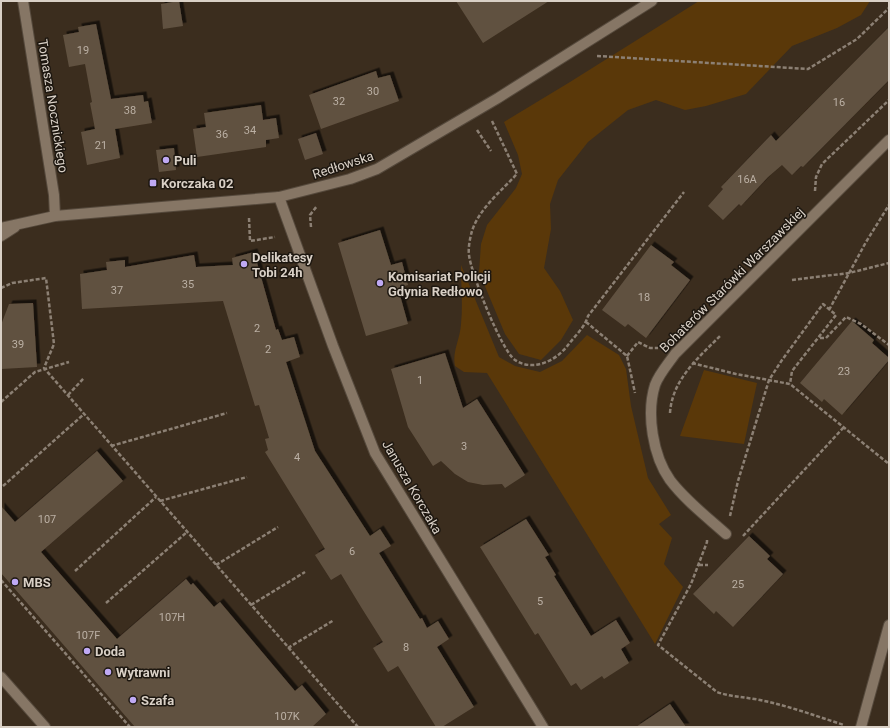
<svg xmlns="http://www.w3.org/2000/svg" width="890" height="728" font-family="Roboto,sans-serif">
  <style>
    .green { fill: #5a3809 }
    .building { fill: #605140; filter: url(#shadow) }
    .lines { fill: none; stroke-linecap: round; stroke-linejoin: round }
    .minor-casing { stroke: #55493c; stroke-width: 12 }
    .tertiary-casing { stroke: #55493c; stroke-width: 12 }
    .path { stroke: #8c8074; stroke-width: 2.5; stroke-dasharray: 4 2; stroke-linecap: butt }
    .minor { stroke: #867665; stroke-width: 10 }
    .tertiary { stroke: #867665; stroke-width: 10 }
    .poi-dot { fill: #bfa9f4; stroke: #1d1710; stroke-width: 1.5 }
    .labels { text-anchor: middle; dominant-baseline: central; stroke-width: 3; stroke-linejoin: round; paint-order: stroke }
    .number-label { font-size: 11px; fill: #bbb0a4 }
    .street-label { font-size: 13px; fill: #d9d0c6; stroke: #1d1710 }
    .poi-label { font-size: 13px; font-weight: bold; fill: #d9d0c6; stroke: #1d1710; text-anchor: start }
  </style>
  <defs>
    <filter id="shadow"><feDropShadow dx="3.5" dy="-3.5" stdDeviation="0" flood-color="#0009"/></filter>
  </defs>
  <rect width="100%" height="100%" fill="#3b2d1e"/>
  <!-- green -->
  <path class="green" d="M699,1h171l-9,14 -24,13 -45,18 -46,48 -40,12 -21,4 -29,-10 -28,10 -40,32 -30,38 -8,24 1,25 -7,39 16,23 13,29 -12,20 -20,20 -22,-6 -14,-20 -26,-62 2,-28 6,-19 29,-37 6,-14 -4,-19 -14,-33 66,-40z
    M461,265l38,92 16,9 25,6 22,-11 25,-26 32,20 7,14 5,37 17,72 23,37 -12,9 13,14 -8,26 19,23 -28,57 -168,-271 -23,-1 -9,-6c-3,-15 5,-26 6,-42 2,-19 0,-39 0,-59z
    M704,370l53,13 -13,61 -64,-8z"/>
  <!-- building -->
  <path class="building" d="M179,1l4,25 -20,3 -2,-25z
    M456,1h93l-66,42z
    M96,24l15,75 32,-4 1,7 4,-1 4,22 -37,6 5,29 -33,7 -6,-33 14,-3 -5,-26 2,-1 -7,-38 -16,3 -6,-32 16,-3 -1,-5z
    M889,27v53l-86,87 -2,-1 -9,9 -10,-10 -14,12 -27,29 -2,-2 -16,16 -15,-14 15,-17 -2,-2 50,-52 5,6z
    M376,71l2,7 12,-3 9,26 -78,28 -12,-34z
    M261,105l2,15 13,-2 3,20 -13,2v7l-69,10 -4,-28 13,-2 -2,-14z
    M316,133l7,21 -18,6 -7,-21z
    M174,148l2,22 -17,2 -3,-22z
    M380,230l11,35 11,-3 6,23 -10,3 10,36 -42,12 -28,-93z
    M651,245l23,17 -3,3 19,15 -44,58 -18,-14 -3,3 -23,-17z
    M254,252l22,78 2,-1 4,11 12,-3 6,20 -14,5 29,89 55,85 10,-7 11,17 -12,7 41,66 2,-1 5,10 11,-7 11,18 -12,8 37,60 -32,20h-6l-38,-61 -10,6 -15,-24 10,-6 -22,-35 -20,-33 -10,6 -16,-25 10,-6 -60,-97 3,-2 -3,-11 4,-1 -10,-33 -4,1 -32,-105 -141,8 -2,-35 27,-4 -1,-8 19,-2v7l69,-12 2,12 37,-2 -1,-7z
    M33,303l4,64 -36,2v-44l8,-21z
    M852,321l22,19 -2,3 17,15v2l-47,55 -18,-16 -2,3 -22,-19z
    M445,353l18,55 14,-9 48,76 -20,13 -3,-4 -19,1 -15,-3 -13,-8 -14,-13 -8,5 -25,-39 -17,-58z
    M97,451l26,30 -82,71 76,87 69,-60 5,6 2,-2 21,24 6,-5 75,89 7,-6 24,29 -14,13h-177l-134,-154v-67l14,16z
    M526,519l23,36 -4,2 11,18 -2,1 37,60 25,-16 14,23 -9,6 8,14 -25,16 -2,-3 -21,14 -5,-7 -5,3 -33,-53 -3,2 -55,-88z
    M749,536l21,20 -3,3 16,15 -50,53 -17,-16 -2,3 -21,-20z
    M670,704l16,23h-50z"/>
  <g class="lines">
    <!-- minor casing -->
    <g class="minor-casing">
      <path id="minor" d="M23,1l31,194 1,21
        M279,197l54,149 42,107 168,274
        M726,534c-19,-17 -41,-34 -56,-54 -17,-24 -24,-66 -15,-95 4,-11 13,-21 20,-31l214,-214
        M861,727l28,-102"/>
    </g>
    <!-- tertiary casing -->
    <g class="tertiary-casing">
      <path id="tertiary" d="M1,228l54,-12 224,-19 71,-18 27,-10 121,-71 154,-97
        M1,236l14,-9
        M1,677l44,50"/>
    </g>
    <!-- path -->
    <path class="path" d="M597,56l211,13 49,-30 32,-31
      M492,121l25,53c-16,17 -38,35 -45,57 -2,7 -4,17 -3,24 2,18 32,95 46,105 18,12 41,1 53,-15 7,-9 17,-18 20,-29l96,-124
      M477,130l14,21
      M815,191l1,-14 6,-13 67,-64
      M249,218l1,23 25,-4
      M311,227l-1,-12 7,-9
      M792,280l57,-7 40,-10
      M1,288l11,-5 34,-5 8,66 -10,24 314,359
      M829,310l37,-68 23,-37
      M586,322l41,34 8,37
      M820,338h6l20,-21 15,7 28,21
      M627,356l11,-14 12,6h8
      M692,363l44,11 54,10 99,80
      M68,395l16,-17
      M1,402l34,-30 34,-10
      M670,413c2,-33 28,-55 50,-77
      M111,446l116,-33
      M3,486l81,-72
      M160,501l87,-24
      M730,516l8,-35 31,-101 13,-20 41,-56 13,11 -44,56 -2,13
      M743,536l101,-109
      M707,540v2l-16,42 -33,61 59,47c14,5 28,5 43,8 29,6 56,16 84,25
      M216,565l62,-38
      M699,565h9
      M75,571l81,-74
      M1,580l129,147
      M106,603l81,-71
      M251,605l54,-33
      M288,648l46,-28"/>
    <!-- minor -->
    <use href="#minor" class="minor"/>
    <!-- tertiary -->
    <use href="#tertiary" class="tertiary"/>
  </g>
  <!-- markers -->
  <g class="poi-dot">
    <circle cx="166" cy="160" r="4"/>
    <rect x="149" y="179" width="8" height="8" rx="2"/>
    <circle cx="244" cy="264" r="4"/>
    <circle cx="380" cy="283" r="4"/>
    <circle cx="15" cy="582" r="4"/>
    <circle cx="87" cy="651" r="4"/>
    <circle cx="108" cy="672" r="4"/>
    <circle cx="133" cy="700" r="4"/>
  </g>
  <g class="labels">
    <!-- number labels -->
    <g class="number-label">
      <text x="83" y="50">19</text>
      <text x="373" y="91">30</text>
      <text x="339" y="101">32</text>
      <text x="839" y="102">16</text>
      <text x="130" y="110">38</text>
      <text x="250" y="130">34</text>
      <text x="222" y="134">36</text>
      <text x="101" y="145">21</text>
      <text x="747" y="179">16A</text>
      <text x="188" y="284">35</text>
      <text x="117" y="290">37</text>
      <text x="644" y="297">18</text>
      <text x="257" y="328">2</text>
      <text x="18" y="344">39</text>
      <text x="268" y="349">2</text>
      <text x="844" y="371">23</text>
      <text x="420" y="380">1</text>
      <text x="464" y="446">3</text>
      <text x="297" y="457">4</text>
      <text x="47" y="519">107</text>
      <text x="352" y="551">6</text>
      <text x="738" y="584">25</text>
      <text x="540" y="601">5</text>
      <text x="172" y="617">107H</text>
      <text x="88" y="635">107F</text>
      <text x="406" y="647">8</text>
      <text x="287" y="716">107K</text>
    </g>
    <!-- street labels -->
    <g class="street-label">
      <text transform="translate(53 106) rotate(81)">Tomasza Nocznickiego</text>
      <text transform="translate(343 165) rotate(-18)">Redłowska</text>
      <text transform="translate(732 280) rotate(-45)">Bohaterów Starówki Warszawskiej</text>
      <text transform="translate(412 487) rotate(60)">Janusza Korczaka</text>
    </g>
    <!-- poi labels -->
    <g class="poi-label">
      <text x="174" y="160">Puli</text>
      <text x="161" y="183">Korczaka 02</text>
      <text x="252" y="257">Delikatesy<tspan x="252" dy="15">Tobi 24h</tspan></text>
      <text x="388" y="276">Komisariat Policji<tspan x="388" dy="15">Gdynia Redłowo</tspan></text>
      <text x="23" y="582">MBS</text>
      <text x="95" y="651">Doda</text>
      <text x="116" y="672">Wytrawni</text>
      <text x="141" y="700">Szafa</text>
    </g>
  </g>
  <!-- border -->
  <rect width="890" height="728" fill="none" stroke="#d9d0c6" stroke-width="4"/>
</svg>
